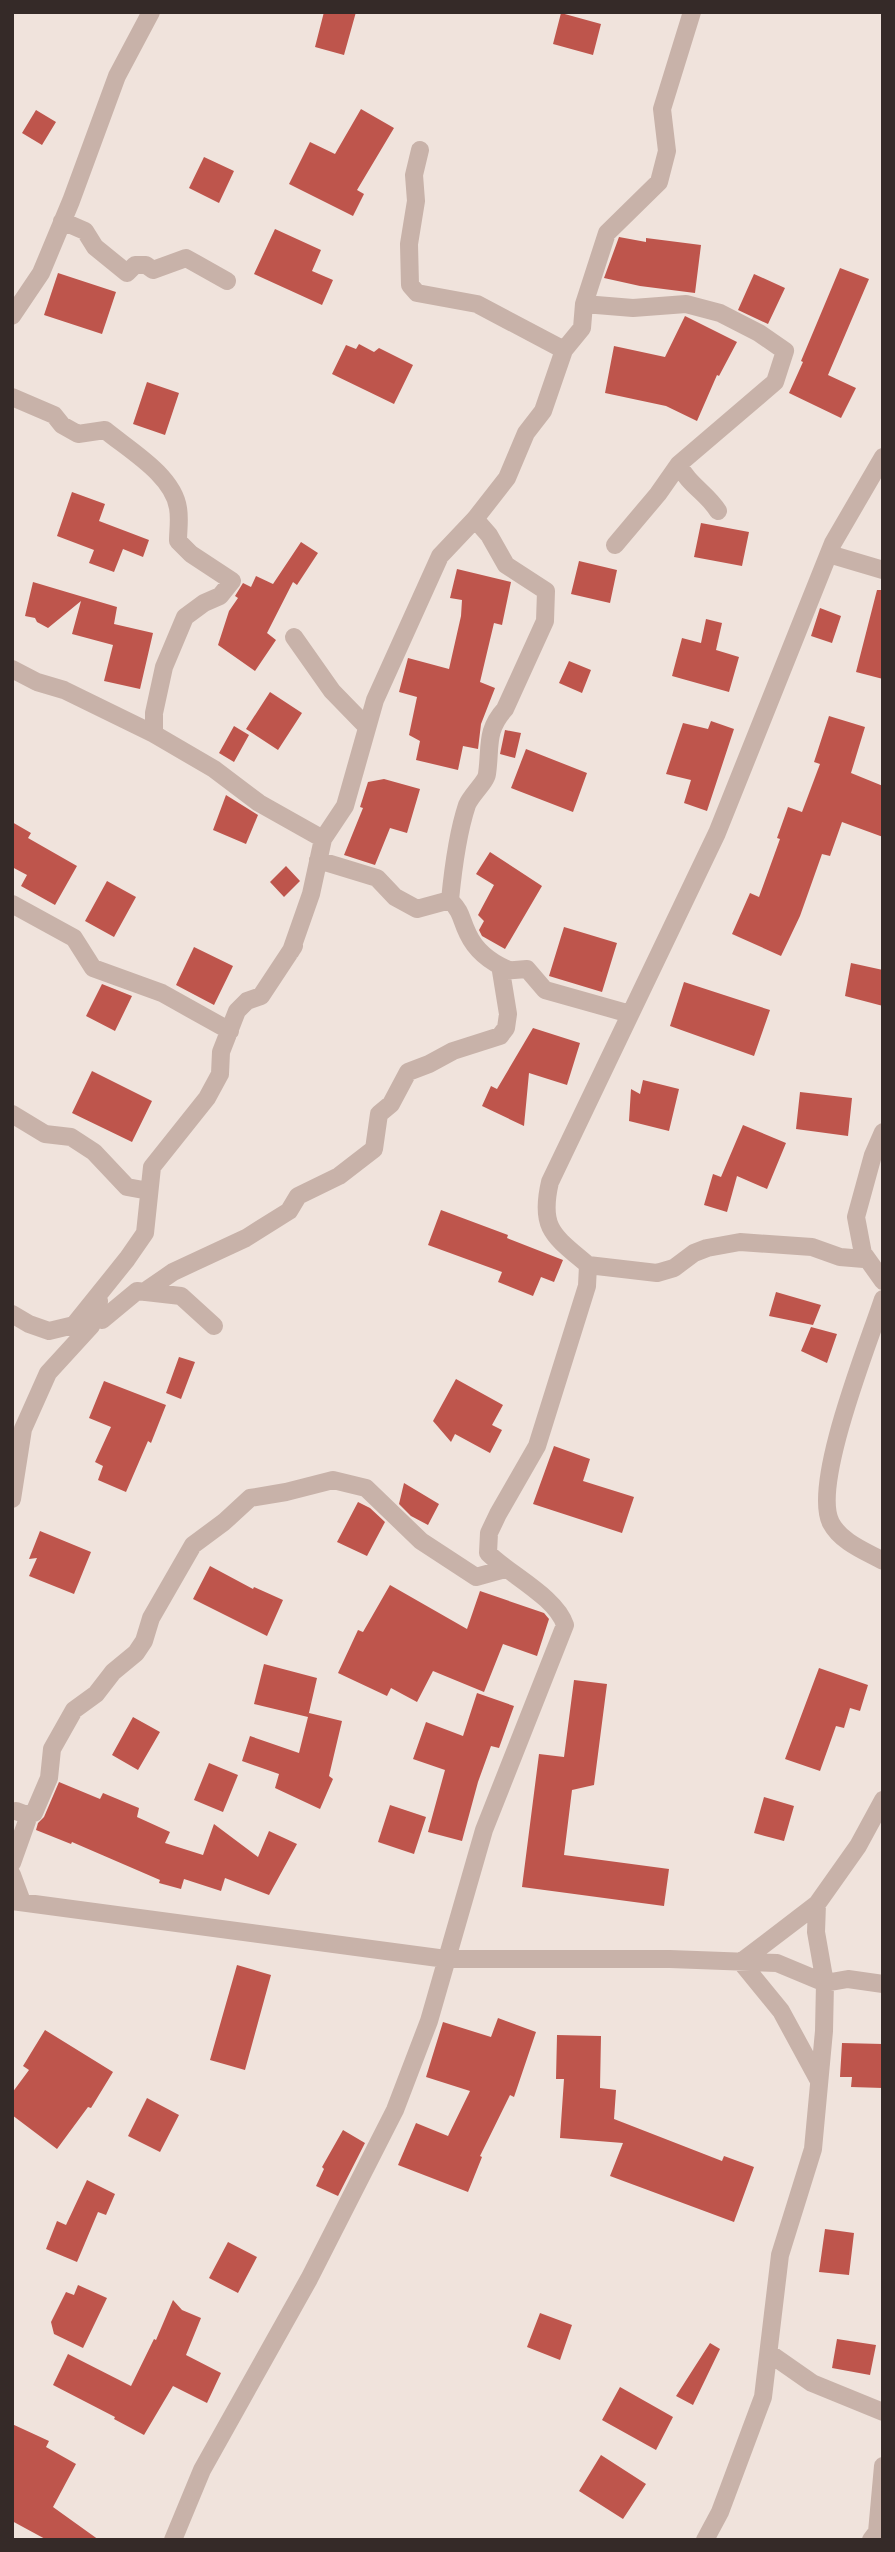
<svg xmlns="http://www.w3.org/2000/svg" width="895" height="2552" font-family="'Roboto Condensed',sans-serif">
  <style>
    .building { fill: #be554c }
    .lines { fill: none; stroke-linecap: round; stroke-linejoin: round }
    .minor { stroke: #c8b2a9; stroke-width: 18 }
  </style>
  <rect width="100%" height="100%" fill="#f0e3dc"/>
  <!-- building -->
  <path class="building" d="M324,12h32l-12,43 -29,-8z
    M561,13l40,11 -8,31 -40,-11z
    M361,109l33,19 -37,62 7,4 -11,22 -64,-32 21,-42 25,12z
    M36,110l20,12 -14,23 -20,-12z
    M204,157l30,14 -15,32 -30,-15z
    M275,229l46,21 -9,21 21,9 -11,25 -68,-31z
    M619,237l27,5v-4l55,7 -6,48 -55,-7 -36,-8z
    M840,268l29,11 -41,96 28,13 -15,30 -52,-25 14,-31 -2,-1z
    M58,273l58,19 -14,42 -58,-19z
    M754,274l31,14 -17,36 -30,-14z
    M685,316l52,26 -18,34 -2,-1 -20,46 -31,-15 -61,-13 9,-47 51,11z
    M359,344l15,8 5,-4 34,17 -19,39 -62,-30 14,-29 10,4z
    M147,382l32,11 -14,42 -32,-11z
    M72,492l33,12 -6,17 50,19 -6,17 -20,-8 -9,23 -25,-9 5,-13 -37,-14z
    M701,523l48,9 -7,34 -48,-9z
    M301,542l17,11 -21,32 -4,-3 -26,51 9,7 -21,31 -37,-26 11,-34 9,-13 -3,-2 8,-13 8,4 5,-11 17,8z
    M579,561l38,9 -7,33 -39,-9z
    M457,569l54,13 -9,43 -8,-2 -14,59 15,6 -14,36 -3,25 -15,-3 -5,24 -42,-10 4,-19 -11,-6 8,-38 -18,-5 9,-34 41,11 12,-53 1,-16 -12,-2z
    M33,582l84,25 -3,17 39,9 -13,56 -36,-8 9,-36 -41,-11 9,-33 -33,27 -11,-6 -2,-4 -10,-2z
    M877,590h6v89l-27,-7z
    M820,608l21,8 -9,27 -21,-7z
    M706,619l16,4 -6,27 23,7 -10,35 -57,-16 10,-38 19,5z
    M569,661l22,9 -9,23 -23,-10z
    M270,692l32,21 -24,37 -32,-21z
    M829,716l36,11 -14,46 32,13v51l-41,-15 -12,34 -8,-2 -22,62 -19,40 -49,-22 18,-41 9,4 21,-58 -3,-1 11,-31 14,5 18,-48 -6,-2z
    M711,721l23,8 -27,82 -23,-8 7,-23 -25,-6 17,-51 25,6z
    M234,726l15,9 -15,27 -15,-9z
    M505,730l16,3 -6,25 -15,-4z
    M526,749l61,24 -14,39 -62,-24z
    M384,779l36,10 -13,44 -17,-5 -15,37 -31,-10 19,-47 -3,-1 8,-25z
    M226,795l32,20 -12,29 -33,-14z
    M12,822l19,11 -3,5 49,28 -22,39 -34,-19 6,-11 -15,-8z
    M490,852l52,34 -37,63 -23,-13 -3,-6 5,-9 -6,-6 16,-30 -18,-11z
    M286,866l14,15 -16,16 -14,-15z
    M107,881l29,16 -22,40 -29,-16z
    M564,927l53,16 -15,49 -53,-16z
    M194,947l39,19 -19,39 -38,-20z
    M851,963l32,7v36l-38,-10z
    M684,982l86,28 -16,46 -84,-30z
    M102,984l30,12 -17,35 -29,-15z
    M533,1028l47,15 -13,42 -38,-12 -5,53 -42,-20 9,-20 6,3z
    M92,1071l60,30 -20,41 -60,-29z
    M643,1080l36,9 -10,42 -40,-10 2,-32 9,5z
    M800,1092l52,6 -4,38 -52,-7z
    M743,1125l43,18 -19,46 -30,-13 -10,36 -23,-7 9,-31 8,3z
    M441,1210l67,25 -1,3 56,22 -9,22 -13,-5 -8,19 -35,-14 4,-10 -74,-27z
    M776,1292l45,13 -8,20 -44,-9z
    M811,1327l26,7 -10,29 -26,-12z
    M179,1357l16,5 -14,37 -15,-6z
    M456,1379l47,26 -11,20 10,5 -12,23 -35,-19 -4,8 -18,-21z
    M104,1381l62,24 -15,38 -3,-2 -22,51 -28,-12 5,-14 -8,-4 16,-35 -22,-9z
    M554,1446l36,13 -7,22 51,16 -12,36 -89,-29z
    M404,1483l35,21 -11,21 -17,-9 -12,-12z
    M358,1502l12,6 15,14 -18,34 -30,-14z
    M40,1531l51,21 -17,42 -45,-18 8,-18 -8,1z
    M210,1566l43,23 1,-2 29,13 -16,36 -74,-37z
    M390,1585l77,44 13,-38 64,22 5,6 -12,37 -34,-12 -19,48 -51,-21 -16,31 -26,-14 -4,8 -49,-23 20,-43 5,2z
    M264,1664l53,14 -9,39 -54,-13z
    M819,1668l49,17 -8,26 -10,-3 -6,20 -8,-2 -16,45 -35,-12z
    M574,1680l33,4 -13,101 -22,5 -8,65 105,14 -5,37 -142,-19 17,-133 25,3z
    M477,1693l37,13 -15,42 -8,-2 -13,36 -16,59 -34,-9 17,-62 -32,-11 13,-37 37,14z
    M309,1713l33,8 -13,55 4,3 -13,30 -45,-21 4,-14 -37,-13 8,-25 49,17z
    M133,1717l27,15 -22,38 -26,-15z
    M209,1763l29,12 -15,37 -29,-12z
    M59,1782l41,17 3,-6 36,15 -2,9 33,15 -5,11 38,12 11,-31 44,33 11,-26 28,13 -28,51 -44,-17 -4,13 -37,-12 -3,10 -22,-6 1,-3 -88,-38 -1,2 -35,-14 2,-7 6,-6z
    M764,1797l30,9 -10,35 -30,-8z
    M390,1805l36,12 -12,37 -36,-12z
    M237,1965l34,10 -26,95 -35,-10z
    M498,2018l38,14 -22,65 -4,-2 -30,61 2,1 -14,35 -70,-27 18,-42 32,13 22,-45 -44,-14 17,-55 48,15z
    M45,2030l68,42 -22,36 -3,-1 -31,42 -45,-34v-22l17,-23 -6,-4z
    M557,2035l44,1 -1,52 16,2 -2,29 108,42 2,-5 30,11 -20,55 -124,-46 13,-33 -63,-5 4,-59h-8z
    M842,2043l41,1v44l-32,-1 1,-10h-12z
    M147,2098l32,17 -19,37 -32,-16z
    M343,2130l22,13 -27,53 -22,-10 8,-17 -2,-2z
    M87,2180l28,14 -9,21 -8,-3 -21,50 -31,-13 11,-28 9,4z
    M825,2229l29,4 -5,42 -30,-3z
    M228,2242l29,15 -19,36 -29,-15z
    M78,2285l29,13 -24,50 -29,-14 -3,-12 15,-30 8,3z
    M173,2300l9,10 19,8 -15,37 35,18 -14,30 -34,-17 -29,49 -30,-16 1,-2 -62,-32 15,-31 63,32 23,-47 2,1z
    M540,2313l32,12 -12,35 -33,-13z
    M837,2339l39,6 -6,30 -38,-7z
    M710,2343l10,6 -27,56 -17,-9z
    M620,2387l53,30 -17,33 -54,-30z
    M12,2424l37,17 -3,6 30,17 -23,43 46,33h-52l-35,-19z
    M601,2455l45,29 -23,35 -44,-28z"/>
  <g class="lines">
    <!-- minor -->
    <path class="minor" d="M420,150l-6,25 2,26 -7,43 1,41 7,8 60,11 87,46
      M62,221l23,10 10,16 32,26 8,-8h11l7,5 33,-12 41,23
      M584,304l49,4 53,-4 34,9 39,20 26,18 -10,31 -96,82 -21,30 -43,51
      M12,316l29,-43 30,-72 46,-125 34,-64
      M12,397l42,18 8,10 16,9 27,-4c24,20 68,45 73,78 2,11 0,23 0,33l13,13 41,27 -12,15 -16,7 -19,14 -21,50 -10,46v21l60,35 45,34 64,36 -12,55 -20,57
      M679,464c8,20 28,29 39,47
      M475,519l14,16 17,30 40,26 -1,30 -40,88c-20,22 -14,38 -18,65 -1,8 -16,21 -20,31 -10,30 -14,64 -17,95 13,14 10,18 18,34 8,17 24,29 41,36
      M829,554l54,16
      M294,637l38,54 35,36
      M12,669l25,13 27,8 90,44
      M323,839l22,-33 30,-106 65,-144 35,-37 32,-41 19,-45 17,-22 21,-61 18,-22 2,-24 23,-71 52,-51 8,-31 -5,-42 30,-97
      M318,860l59,18 18,19 22,12 33,-9
      M12,904l62,34 19,30 69,25 68,38
      M12,1114l33,20 26,3 23,15 33,35 22,4
      M863,1253l20,28
      M588,1265l69,8 17,-5 20,-15 13,-5 33,-6 72,5 28,10 24,2 -8,-42 17,-62 10,-23
      M144,1292l29,-20 73,-34 43,-27 9,-15 41,-20 35,-27 5,-35 12,-10 17,-32 21,-8 24,-13 47,-15 6,-8 2,-14 -7,-43 26,-2 18,21 85,24
      M883,1299c-14,43 -72,186 -52,224 10,19 34,28 52,38
      M95,1313l7,7 35,-29 44,5 33,30
      M12,1314l17,10 20,7 25,-6 53,-66 18,-26 7,-66 55,-69 13,-24 1,-22 16,-41 10,-10 14,-5 33,-50
      M12,1499l11,-70 25,-56 43,-47 8,-25
      M24,1814l10,-1 15,-35 3,-29 22,-39 22,-16 17,-22 23,-19 8,-12 7,-23 42,-73 31,-23 26,-24 36,-6 47,-12 33,8 55,53 55,36 29,-8
      M12,1863l15,-42 -3,-7 -8,-3
      M12,1875l10,27
      M12,1901l434,58h224l107,4 48,20 23,-4 35,5
      M819,2081l-38,-70 -40,-49 76,-58 41,-58 25,-46
      M769,2353l43,30 71,29
      M173,2540l29,-70 107,-191 86,-169 34,-89 55,-191 81,-205c-9,-28 -55,-50 -77,-72l1,-20 9,-19 39,-68 50,-160 1,-21c-34,-29 -49,-36 -38,-83l167,-349 116,-290 50,-86
      M705,2540l15,-28 43,-115 17,-142 33,-106 11,-118 1,-48 -9,-51 1,-28
      M871,2540l6,-8 6,-66"/>
  </g>
  <!-- border -->
  <rect width="895" height="2552" fill="none" stroke="#352a28" stroke-width="28"/>
</svg>
